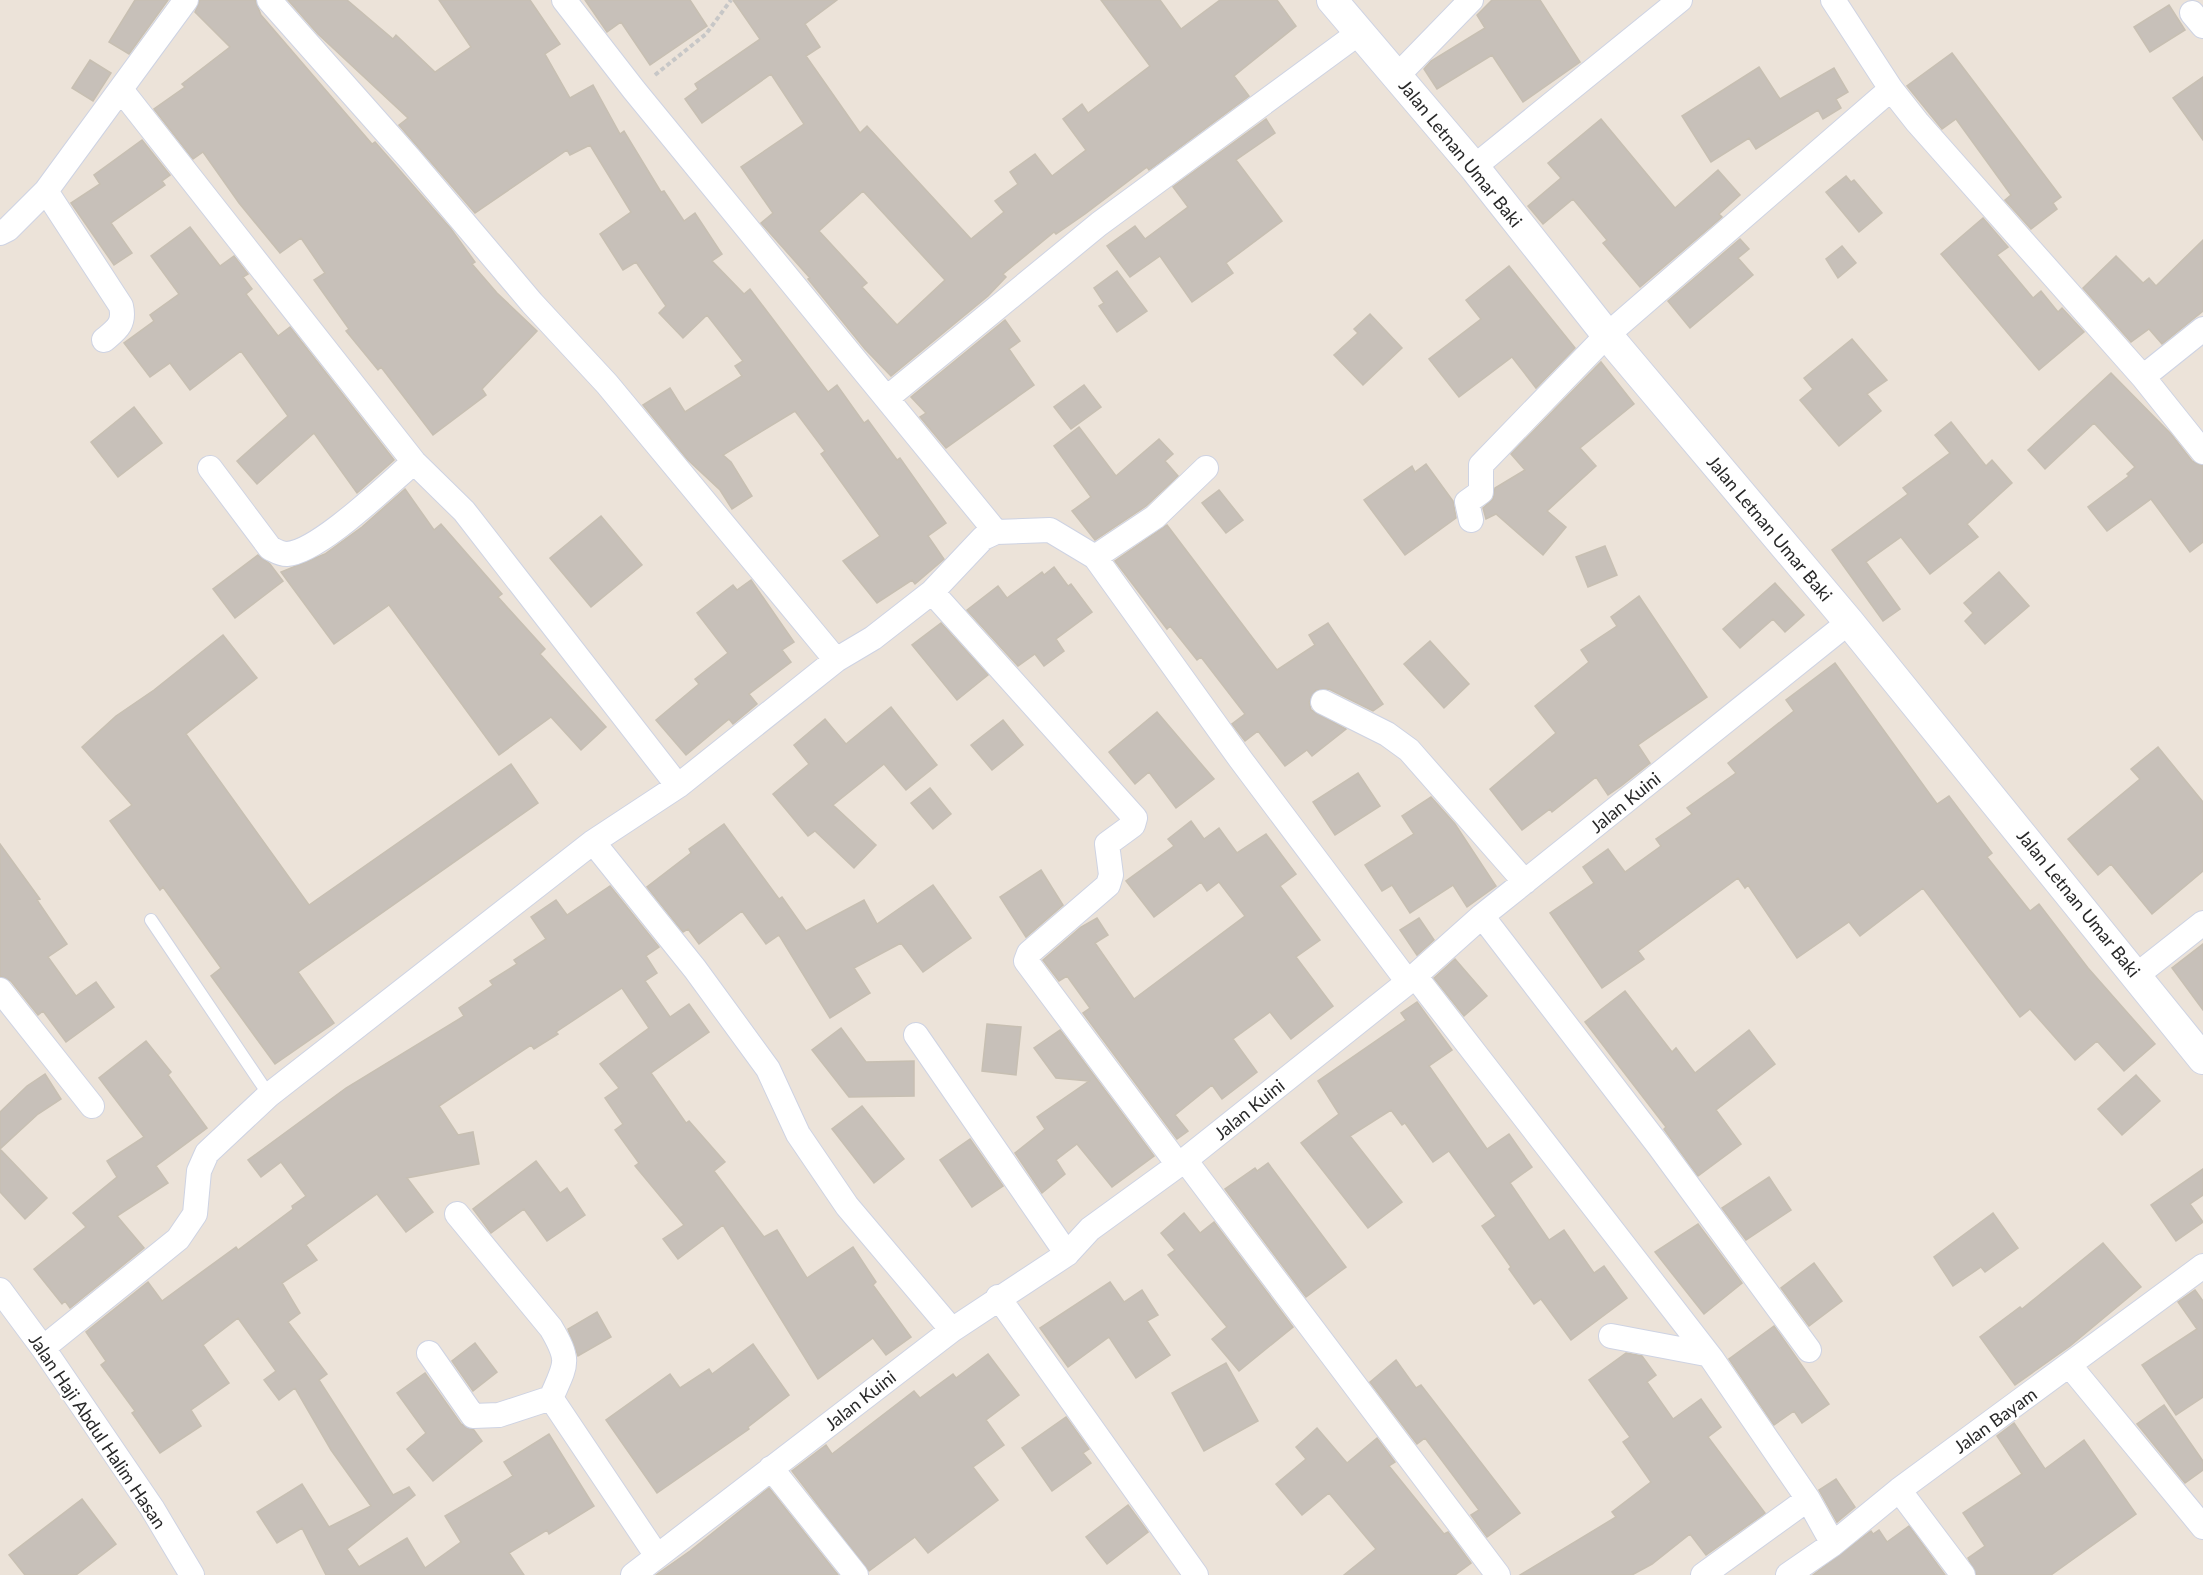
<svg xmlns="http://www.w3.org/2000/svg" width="2203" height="1575" font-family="Lato,sans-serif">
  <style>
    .building { fill: #c7c0b9; stroke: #c7bfb2; stroke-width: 1.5; fill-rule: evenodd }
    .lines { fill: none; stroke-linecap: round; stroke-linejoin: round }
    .service-casing { stroke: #ced3e3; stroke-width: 14 }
    .minor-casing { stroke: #ced3e3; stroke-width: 26 }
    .tertiary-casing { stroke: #ced3e3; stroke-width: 32 }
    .path { stroke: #c7c7c7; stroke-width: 4; stroke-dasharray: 4.5 3; stroke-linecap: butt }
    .service { stroke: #fff; stroke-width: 12 }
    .minor { stroke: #fff; stroke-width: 24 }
    .tertiary { stroke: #fff; stroke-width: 30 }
    .labels { text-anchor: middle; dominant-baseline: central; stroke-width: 4.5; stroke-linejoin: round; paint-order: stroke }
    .street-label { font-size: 18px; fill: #282828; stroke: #fff }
  </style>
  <rect width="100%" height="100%" fill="#ece3d9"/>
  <!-- building -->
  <path class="building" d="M135,0h33l-39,54 -20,-12z
    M200,0h55l6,15 111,129 3,-2 76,87 24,33 -3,2 25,29 40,38 -55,58 4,6 -53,40 -52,-68 -3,3 -32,-39 3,-2 -35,-49 11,-7 -24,-35 -21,15 -41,-50 -36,-51 -10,7 -39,-50 31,-22 -3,-3 48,-37 -35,-35z
    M288,0h59l46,39 3,-4 39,37 36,-25 -32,-47h91l30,44 -15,10 25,44 23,-13 27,49 4,-3 37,61 3,-1 20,30 11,-8 27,41 -10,7 32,33 6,-5 78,103 9,-7 27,38 4,-3 29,40 3,-2 46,65 -18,13 16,23 -29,25 -3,-4 -35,23 -34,-42 37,-25 -59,-82 4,-3 -30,-40 -72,44 8,7 21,34 -20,13 -12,-19 -32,-30 -45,-55 27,-17 15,24 57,-36 -7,-10 8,-5 -36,-46 -24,23 -24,-25 7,-7 -30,-44 -13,8 -23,-36 31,-22 -41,-67 -20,10 -3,-5 -92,63 -76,-88 9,-7 -90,-84z
    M585,0h105l17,26 -57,39 -29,-43 -14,10z
    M733,0h104l-32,24 15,23 -14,9 54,77 7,-7 104,113 33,-27 -9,-11 23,-17 -8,-12 25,-18 17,22 34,-26 -23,-31 19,-15 6,9 62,-47 -49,-66h59l21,29 39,-29h57l19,26 -62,50 15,20 -100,74 -2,-3 -62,47 -29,20 -2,-2 -51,42 3,3 -18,19 -97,80 -26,-27 -57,-70 2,-1 -49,-55 12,-10 -32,-46 63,-43 -33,-50 -69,49 -17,-24 13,-10 -3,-5 65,-45zM863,191l82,89 -48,45 -35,-38 5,-4 -48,-52z
    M1492,0h48l40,62 -57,40 -31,-47 -55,34 -13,-20 7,-8 54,-33 -8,-13z
    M2169,5l16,25 -35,22 -16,-25z
    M1952,53l109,144 -8,6 4,6 -26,20 -26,-29 6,-5 -55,-76 -14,10 -35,-43z
    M90,60l21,13 -18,28 -21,-13z
    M1759,67l21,32 54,-31 14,24 -12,7 5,9 -18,11 -5,-9 -62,39 -7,-11 -38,24 -29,-46z
    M2203,77v63l-30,-42z
    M1266,119l9,14 -39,27 46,61 -56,42 7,10 -41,29 -32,-46 -30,21 -23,-31 28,-20 10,13 43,-32 -15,-20z
    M1601,119l74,89 43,-38 22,25 -21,19 3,3 -82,70 -37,-44 4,-3 -34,-41 -30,25 -15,-18 33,-28 -13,-15z
    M142,140l28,35 -8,6 3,4 -54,38 21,30 -18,12 -43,-62 29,-19 -6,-9z
    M1846,176l5,6 3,-2 28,33 -23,19 -33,-40z
    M1983,218l25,29 -11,8 36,43 8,-7 17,21 4,-4 22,24 -45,38 -98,-116z
    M190,227l30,39 14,-10 14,18 -5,3 9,12 -6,5 32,42 12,-9 104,133 -37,33 -43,-60 -57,51 -20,-23 51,-45 -47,-65 -51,39 -20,-27 -20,14 -26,-34 30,-22 -4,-6 29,-21 -28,-38z
    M1740,239l9,10 -11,9 15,17 -63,53 -22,-27z
    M2203,240v71l-41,33 -13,-15 -18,13 -48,-54 33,-32 27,27 6,-5 7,8z
    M1842,246l14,17 -18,15 -12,-19z
    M1509,266l66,82 -39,40 -24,-31 -53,40 -30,-38 52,-40 -15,-19z
    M1117,271l30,40 -30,21 -18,-26 5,-3 -10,-15z
    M1370,314l32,34 -39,37 -29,-30 24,-22 -4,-4z
    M1005,320l15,21 -11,8 25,36 -88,63 -26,-31 6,-4 -15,-16z
    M1852,339l35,41 -20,14 14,17 -42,35 -39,-46 13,-11 -9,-11z
    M1601,362l33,42 -54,44 16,18 -49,45 19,16 -23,28 -47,-41 -10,5 -3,-11 10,-9 2,-11 30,-18 -14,-16z
    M2111,373l60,61 21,27 11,5v76l-13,10 -39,-53 -44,32 -19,-24 41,-31 -2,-2 8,-7 -41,-44 -49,46 -17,-19z
    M1084,385l17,22 -30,22 -17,-22z
    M134,407l28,36 -44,34 -27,-35z
    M1951,422l35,44 6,-6 20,23 -45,41 11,13 -48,37 -29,-37 -35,25 34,47 -17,12 -51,-71 76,-56 -5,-6 47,-35 -15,-18z
    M1079,427l37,49 43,-37 14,15 -8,7 13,15 -32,30 -51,34 -23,-29 19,-14 -37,-51z
    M1426,464l27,37 3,17 -51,37 -41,-55 48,-34 3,6z
    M405,489l29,41 7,-6 61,70 -4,3 47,52 -5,5 66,73 -25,23 -30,-33 -52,38 -110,-150 -55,39 -53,-72 44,-18 37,-27z
    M1219,490l24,30 -17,13 -24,-30z
    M601,516l41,49 -51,42 -41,-49z
    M1167,525l110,145 38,-25 -6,-10 19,-12 55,81 -10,7 -44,-22 -13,1 -7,12 2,8 35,19 -34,27 -5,-6 -22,16 -27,-35 -13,10 -13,-17 13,-10 -44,-57 -4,3 -27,-34 -3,3 -52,-68z
    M1605,546l12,29 -29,12 -12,-30z
    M258,555l12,9 13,17 -48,37 -22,-29z
    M1054,567l14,19 3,-2 21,28 -36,27 8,12 -20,15 -9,-12 -17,12 -51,-56 31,-24 9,12 35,-26 2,3z
    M1999,572l30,34 -44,38 -20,-23 8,-8 -9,-10z
    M751,580l43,62 -12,8 9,12 -42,32 8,10 -24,20 -4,-5 -43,36 -30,-35 43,-36 -4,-5 33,-26 -31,-40 36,-28 4,5z
    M1775,583l29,32 -19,17 -12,-13 -33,29 -17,-19z
    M1639,596l68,101 -69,48 12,18 -29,23 -13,9 -12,-18 -44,35 -2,-3 -28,21 -32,-41 66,-56 -21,-27 54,-44 -8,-12 36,-24 -6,-9z
    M941,623l47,52 -31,25 -45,-55z
    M223,635l34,43 -71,56 123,171 202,-141 27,39 -240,169 36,51 -59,41 -64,-88 10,-8 -58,-81 -3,3 -50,-69 22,-16 -50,-58 34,-31 38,-26z
    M1430,641l39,43 -25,24 -40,-44z
    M1835,663l102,141 12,-8 43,57 -5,4 43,54 9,-7 49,64 67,76 -31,27 -27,-30 -22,19 -45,-51 -10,8 -97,-129 -63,48 -11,-14 -52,36 -49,-73 -3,3 -7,-10 -100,73 6,8 -42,29 -52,-75 44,-30 -11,-16 25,-18 17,23 36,-26 -5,-7 36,-25 -5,-6 49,-35 -8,-10 66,-52 -8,-11z
    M891,707l46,58 -31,25 -22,-26 -51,41 43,40 -22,23 -39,-37 -7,5 -35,-42 36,-30 -15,-19 31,-26 21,25z
    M1157,712l57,67 -38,29 -27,-36 -14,12 -26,-32z
    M1003,720l20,25 -31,25 -21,-25z
    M2158,747l45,55v69l-51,43 -41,-50 -13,11 -30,-36 72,-60 -9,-10z
    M1358,773l22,33 -45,29 -22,-33z
    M930,788l21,26 -18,15 -22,-26z
    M1431,797l24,27 41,62 -29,21 -14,-22 -43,28 -18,-28 -10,6 -17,-26 49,-31 -12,-18z
    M1191,821l13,18 15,-11 18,25 29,-19 30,40 -16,12 40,54 -24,17 37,49 -42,33 -21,-27 -37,27 24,33 -35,27 -10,-14 -37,30 13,16 -11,8 -94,-126 7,-5 -23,-32 -8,5 -16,-21 38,-33 16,-9 11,17 -13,8 39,56 111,-83 -26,-34 -12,9 -6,-9 -47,35 -28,-36 48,-35 -6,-7z
    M724,824l55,75 3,-2 24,34 58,-31 13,24 56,-39 38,53 -48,34 -22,-29 -47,25 16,25 -40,25 -51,-83 -13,9 -24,-33 -43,33 -11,-15 -5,3 -36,-45 44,-34 -2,-4z
    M0,844l40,55 -3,1 30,44 -19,13 28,39 20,-14 18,25 -48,35 -23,-31 -5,4 -27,-34 -11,-5z
    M1041,870l22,35 -37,32 -26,-40z
    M610,886l49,61 -13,9 11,17 -12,8 25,36 19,-13 20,28 -58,41 35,50 3,-2 36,41 -11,9 50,66 13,-7 30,48 46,-31 23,35 -3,3 38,52 -25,18 -13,-17 -55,41 -95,-154 -45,34 -15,-20 21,-14 -49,-59 4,-3 -24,-33 8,-6 -18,-26 14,-10 -19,-24 49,-36 -27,-40 -66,44 2,2 -24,15 -3,-4 -92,61 19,29 15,-3 6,32 -72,14 26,34 -27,20 -29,-38 -71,51 11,15 -35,23 18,30 -12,9 39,52 -8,6 74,115 16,-8 6,8 -68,54 12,18 48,-29 18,30 36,-26 -16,-26 68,-40 -9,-14 45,-28 45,72 -45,28 -2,-4 -38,23 15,22h-198l-24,-47 -25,15 -20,-31 45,-28 27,43 42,-21 -40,-56 -36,-62 -16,12 -15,-20 12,-9 -38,-53 -35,27 26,38 -38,27 10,16 -41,27 -28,-40 3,-2 -34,-46 5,-4 -20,-29 62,-50 14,19 74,-54 2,3 55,-41 -1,-3 14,-10 -25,-34 -20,15 -13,-17 98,-72 118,-72 -5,-8 34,-23 -3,-4 27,-17 -3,-4 32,-21 -15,-22 25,-17 11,15z
    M1419,918l15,22 -17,15 -17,-25z
    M2203,944v66l-31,-42z
    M1455,959l32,37 -23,20 -30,-38z
    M1625,991l47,61 4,-4 19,25 54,-43 26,34 -59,46 25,34 -43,32 -34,-47 2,-2 -81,-105z
    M1417,1002l35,48 -23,16 58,83 22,-15 23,33 -22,16 39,57 15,-10 30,43 10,-7 23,32 -56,42 -30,-41 -7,5 -25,-35 2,-2 -29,-41 14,-10 -47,-65 -16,11 -28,-39 -3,2 -11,-15 -41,26 52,66 -34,26 -67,-85 38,-29 -21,-33 88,-61 -5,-7z
    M987,1024l34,3 -5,48 -34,-4z
    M841,1028l25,34 48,-1v35l-65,1 -37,-47z
    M1060,1030l94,126 -42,31 -35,-43 -21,16 9,14 -23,19 -27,-40 30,-24 -8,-12 52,-36 -33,-3 -22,-30z
    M146,1041l25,31 -3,3 39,53 -51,38 12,17 -51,33 27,32 -74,60 -5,-7 -3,3 -28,-35 52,-42 -13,-14 44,-36 -10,-16 37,-24 -45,-59z
    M45,1074l16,25 -23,15 -38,35v-37l27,-26z
    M2136,1075l24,26 -38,34 -24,-26z
    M862,1106l42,53 -30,24 -42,-54z
    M970,1139l33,47 -31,21 -32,-47z
    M0,1149l47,49 -22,21 -25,-27z
    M536,1161l24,32 7,-5 18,27 -38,26 -23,-32 -33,24 -18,-24z
    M1268,1163l78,104 -40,30 -81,-108 30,-21 2,3z
    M2203,1169v26l-13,9 13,18 -27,19 -25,-36z
    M1769,1177l22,33 -45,30 -24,-32z
    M1184,1213l16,20 14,-11 79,105 -54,44 -27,-32 15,-12 -59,-72 7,-5 -14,-17z
    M1993,1213l25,35 -33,24 -4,-5 -28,19 -19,-29z
    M1698,1224l44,59 -38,31 -49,-62z
    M2103,1243l38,44 -71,59 -55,39 -35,-48 40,-30 2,2z
    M1814,1263l28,38 -33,25 -28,-38z
    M1110,1282l14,20 18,-12 16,25 -11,6 23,34 -34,23 -27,-41 -41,30 -28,-39z
    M2195,1290l8,11v96l-27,18 -34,-50 55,-36 -19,-27z
    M597,1312l14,25 -33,19 -10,-27z
    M1774,1326l55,78 -27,19 -8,-12 -20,14 -45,-66z
    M475,1343l22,29 -24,19 -21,-30z
    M753,1344l36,51 -41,32 1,2 -92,64 -51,-73 64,-46 10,14 29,-19 3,5z
    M1626,1353l16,3 14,19 -9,7 26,37 28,-20 20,28 -13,10 57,76 -59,42 -16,-21 -38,30 -20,11h-112l96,-58 -4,-5 39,-30 -28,-40 7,-5 -41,-57z
    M988,1354l31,41 -33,25 18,25 -31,22 25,33 -70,53 -13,-16 -46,34 -77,-100 34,-26 6,9 82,-63 6,7 33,-24 3,4z
    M1396,1360l20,28 5,-3 99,128 -33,24 -16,-22 8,-5 -54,-72 -8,6 -47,-62z
    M1226,1363l32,58 -54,30 -32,-58z
    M425,1373l36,51 13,6 8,11 -49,40 -26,-32 19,-16 -29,-40z
    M2164,1405l39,56v9l-18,13 -48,-59z
    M1066,1417l23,32 -6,4 8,10 -39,28 -30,-43z
    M2014,1423l31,46 39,-29 52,74 -85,61h-74l-9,-17 17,-12 -22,-33 59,-39 -25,-38z
    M1317,1428l30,35 30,-25 18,24 -6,4 55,68 4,-2 23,31 -16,12h-111l32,-26 -47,-56 -27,22 -26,-31 30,-25 -10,-12z
    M1836,1479l19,28 -18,15 -18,-32z
    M769,1488l69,87h-182l34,-24z
    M82,1499l34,45 -40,31h-51l-16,-20z
    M1128,1505l20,27 -41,32 -21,-27z
    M1909,1526l36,49h-132l58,-44 2,3 6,-4 8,12z"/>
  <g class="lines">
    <!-- service casing -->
    <g class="service-casing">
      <path id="service" d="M151,920l118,175"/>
    </g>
    <!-- minor casing -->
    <g class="minor-casing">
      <path id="minor" d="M269,0l141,159 122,144 75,81 229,276
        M564,0l70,90 362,442
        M1833,0l58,89 26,33 226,255 60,75
        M2192,13l11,13
        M1398,75l73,-75
        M122,91l292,371 50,49 214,275
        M1474,167l206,-167
        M46,191l75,115c4,18 -4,23 -17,34
        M0,233l8,-4 38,-38 140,-191
        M2143,377l60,-48
        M887,398l212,-174 261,-192
        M210,468l60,80c6,3 10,6 17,6 32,-2 101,-70 127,-92
        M1471,520l-4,-18 14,-10v-27l126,-130 284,-246
        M1095,557l60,-40 51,-49
        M932,592l203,226 -2,7 -26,19 4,31 -3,10 -79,68 -3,8 151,202
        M1323,702l64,32 22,16 116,132
        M593,842l102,127 73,100 30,65 49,72 105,124
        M1482,916l177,230 150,204
        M2137,975l66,-52
        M1415,976l297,383 96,140 25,45
        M0,990l92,116
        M916,1035l151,219
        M1185,1160l313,415
        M457,1214l94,114c20,34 15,36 0,70
        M0,1290l43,58 109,160 40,67
        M998,1297l198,278
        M1611,1336l95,18
        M43,1348l135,-109 17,-25 4,-43 8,-18 62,-58 324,-253 85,-56 158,-126 37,-22 59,-46 51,-54 13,-6 54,-2 45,27 146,203 167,222
        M429,1353l44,63 26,-1 52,-17 106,158
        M2070,1366l133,161
        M771,1468l85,107
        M1899,1490l64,85
        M633,1575l319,-245 115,-76 23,-25 95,-69 223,-178 74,-66 367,-294
        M1703,1575l105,-76
        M1788,1575l45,-31 66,-54 304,-224"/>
    </g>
    <!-- tertiary casing -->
    <g class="tertiary-casing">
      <path id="tertiary" d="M1332,0l142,167 133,168 242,287 354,437"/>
    </g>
    <!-- path -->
    <path class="path" d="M655,75l51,-41 25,-34"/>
    <!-- service -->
    <use href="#service" class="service"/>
    <!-- minor -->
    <use href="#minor" class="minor"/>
    <!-- tertiary -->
    <use href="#tertiary" class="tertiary"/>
  </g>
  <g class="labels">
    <!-- street labels -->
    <g class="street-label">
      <text transform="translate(1461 153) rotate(51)">Jalan Letnan Umar Baki</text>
      <text transform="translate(1770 528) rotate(50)">Jalan Letnan Umar Baki</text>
      <text transform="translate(1625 802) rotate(-39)">Jalan Kuini</text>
      <text transform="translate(2079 903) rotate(51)">Jalan Letnan Umar Baki</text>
      <text transform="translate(1249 1109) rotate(-39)">Jalan Kuini</text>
      <text transform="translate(860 1400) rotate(-38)">Jalan Kuini</text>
      <text transform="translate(1995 1420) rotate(-36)">Jalan Bayam</text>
      <text transform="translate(98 1431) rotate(56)">Jalan Haji Abdul Halim Hasan</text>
    </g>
  </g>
</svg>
